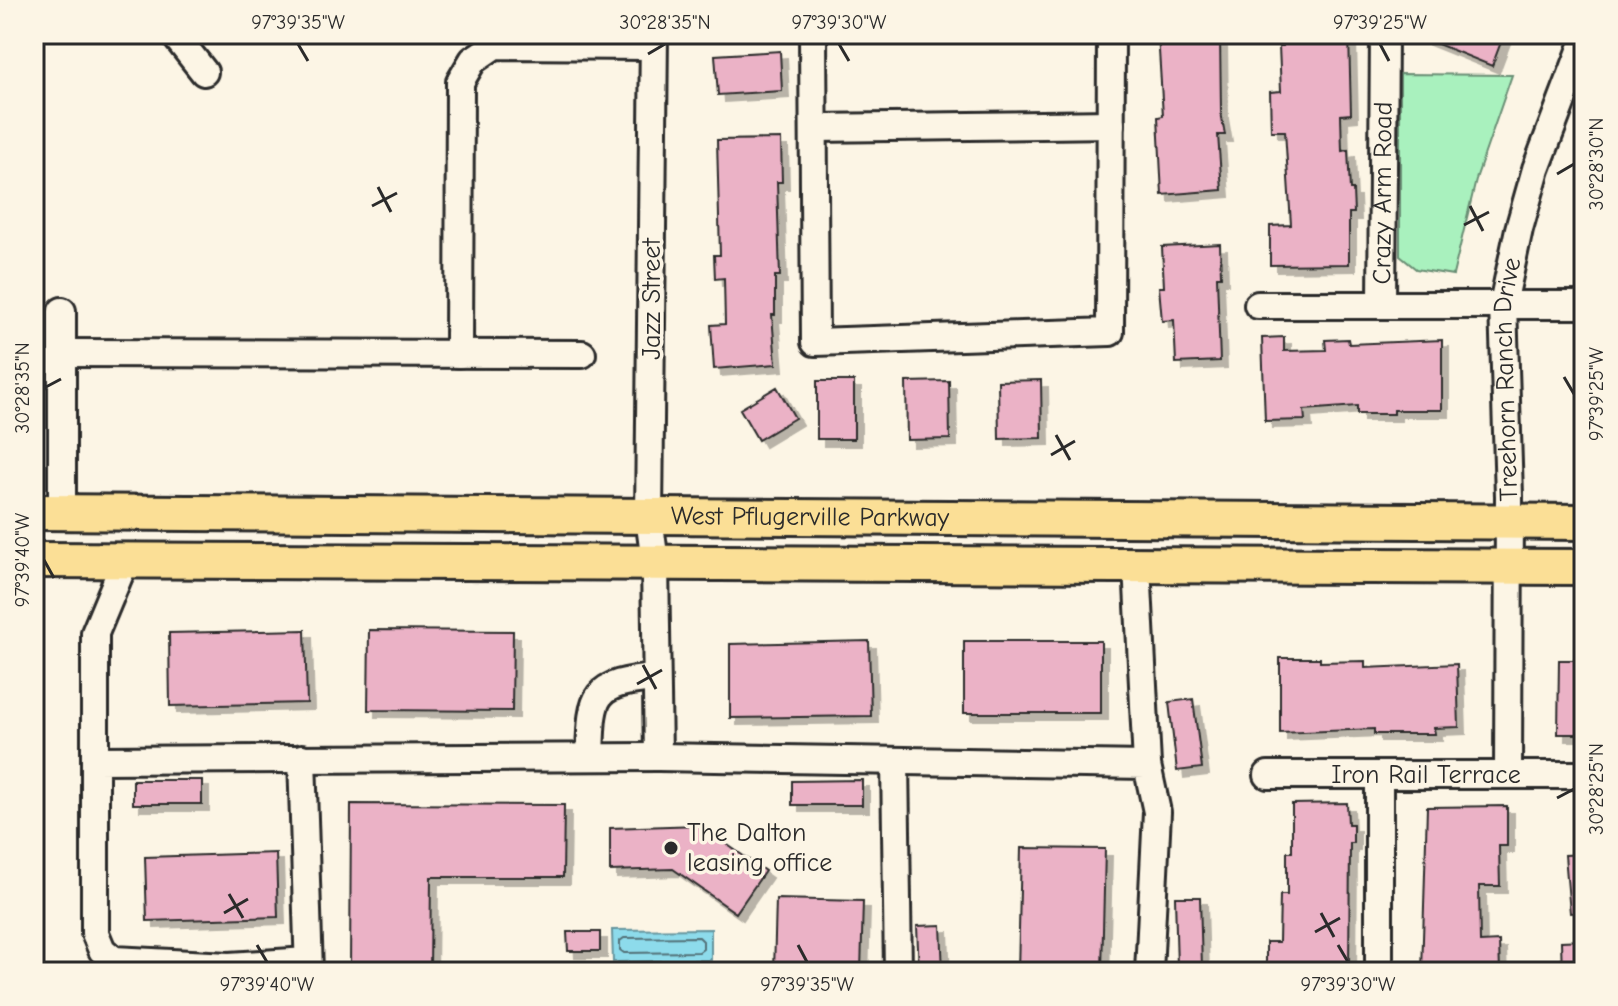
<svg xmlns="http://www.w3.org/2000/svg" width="1618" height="1006" font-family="'Comic Neue',sans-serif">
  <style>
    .green { fill: #a9f1be; stroke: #6a8e74; stroke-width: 2 }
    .water { fill: #8ddbeb; stroke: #66959e; stroke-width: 2 }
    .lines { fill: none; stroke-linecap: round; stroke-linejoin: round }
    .shore { stroke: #527178; stroke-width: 2 }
    .building { fill: #ebb2c6; stroke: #2b2b2b; stroke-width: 2; filter: url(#shadow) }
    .minor-casing { stroke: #2b2b2b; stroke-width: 32 }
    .major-casing { stroke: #2b2b2b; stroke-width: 40 }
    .minor { stroke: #fcf5e5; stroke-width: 26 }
    .major { stroke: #fbdf96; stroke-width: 34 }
    .ticks { fill: none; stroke: #2b2b2b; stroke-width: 3 }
    .poi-dot { fill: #2b2b2b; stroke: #fcf5e5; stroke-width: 3 }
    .labels { text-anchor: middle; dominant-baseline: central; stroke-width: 7; stroke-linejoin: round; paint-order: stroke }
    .street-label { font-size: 26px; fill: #2b2b2b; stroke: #fcf5e5 }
    .poi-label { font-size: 26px; fill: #2b2b2b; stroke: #fcf5e5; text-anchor: start }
    .neatline { fill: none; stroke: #2b2b2b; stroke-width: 3 }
    .ticks-label { font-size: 20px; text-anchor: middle; fill: #2b2b2b }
  </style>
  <defs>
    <filter id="shadow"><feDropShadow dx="7" dy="7" stdDeviation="0" flood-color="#0004"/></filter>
  </defs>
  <rect width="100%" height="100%" fill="#fcf5e5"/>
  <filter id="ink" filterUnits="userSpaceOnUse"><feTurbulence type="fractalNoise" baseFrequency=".0125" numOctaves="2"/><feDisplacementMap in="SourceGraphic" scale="16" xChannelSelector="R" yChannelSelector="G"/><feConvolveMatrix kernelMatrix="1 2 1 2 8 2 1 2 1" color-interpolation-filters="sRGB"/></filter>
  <g filter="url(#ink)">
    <!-- green -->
    <path class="green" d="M1400,74l112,1 -35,101 -24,99 -37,-6 -16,-13z"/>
    <!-- water -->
    <path class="water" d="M711,929v31l-98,2 -1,-32z"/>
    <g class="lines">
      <!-- shore -->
      <path class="shore" d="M699,937l4,4v8l-4,3 -75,1 -4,-3v-9l4,-3z"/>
    </g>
    <!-- building -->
    <path class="building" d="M1158,34h62l1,78 4,23h-7l4,55 -60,5 -4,-78 5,-1z
      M1283,34h66l2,80 -10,1 1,36 6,-1 2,40h3l1,23h-5v51l-79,1v-39l21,-1 -6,-94h-14l-1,-39 11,-1 -2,-45h4z
      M1413,34h91l-12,32z
      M780,51l2,40 -64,4 -3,-40z
      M781,139l1,43h-5l3,94h-5v39h-3l4,49 -62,5 -3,-44 14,-1 -1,-46 -9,1 -1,-24h6l-3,-115z
      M1220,244l1,33h-4l3,84 -44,2 -2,-43 -12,1 -3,-34h5l-2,-40z
      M1284,337v14l42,-1 -1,-10 23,-1 1,5 93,-4v70h-48v4h-37v-8l-53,4 1,10 -40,1 -3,-83z
      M1041,380l1,58 -43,1 -1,-58z
      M817,381h37v58h-37z
      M949,381l1,58 -43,1 -1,-58z
      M777,387l18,31 -37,22 -18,-31z
      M305,630l2,73 -137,3 -1,-73z
      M369,630l144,1 -1,80 -144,-1z
      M869,641l2,75 -141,2v-74z
      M964,641h137v72h-137z
      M1280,658h40v4l45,-1v7l92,-4 2,63 -25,1 1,6h-61v-5l-94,4z
      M1559,660h25v74h-26z
      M1193,699l9,69 -25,3 -8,-69z
      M133,780h69v24h-69z
      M862,780v25h-70v-24z
      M1347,803l1,21h5v19h-3l-1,129h-83v-30h13l1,-47h7v-43h5v-48z
      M351,804l213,1 -1,72h-132l-1,95h-80z
      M1507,806v40h-8l1,40h-21l1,56 19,-1 1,31h-78l5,-165z
      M699,825l66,46 -29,42 -63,-44 -63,2v-43z
      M1021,848l84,1 -3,123h-84z
      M276,853l2,64 -131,4 -2,-64z
      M1584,854v58l-14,1 -5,-58z
      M1175,897h25l2,70h-25z
      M776,899l87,2 -2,71h-87z
      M941,925l2,47h-24l-2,-46z
      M567,932h33v19h-32z
      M1584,940v32h-22l-1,-31z"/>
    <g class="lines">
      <!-- minor casing -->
      <g class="minor-casing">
        <g id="minor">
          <path d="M174,34l30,38"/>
          <path d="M654,34l-5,483 6,46 3,194"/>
          <path d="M813,34l2,308 295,-10 1,-298"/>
          <path d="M814,128l297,-4"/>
          <path id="s1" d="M1382,303l2,-269"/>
          <path d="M1258,305h326"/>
          <path d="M63,353l519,1"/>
          <path d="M459,354l1,-272 13,-22 22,-15 158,1"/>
          <path d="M62,512v-201"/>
          <path d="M1137,565l10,200"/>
          <path d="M590,757c2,-61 0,-74 66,-79"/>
          <path d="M302,758l7,214"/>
          <path d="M95,760v-127l30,-72"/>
          <path d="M895,761l3,211"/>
          <path id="s2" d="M1268,775h316"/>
          <path d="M1379,775v197"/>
          <path id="s3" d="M1508,775l1,-279 -6,-192 16,-75 17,-60 48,-126"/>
          <path d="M229,966l79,-5"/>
          <path d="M229,972v-6l-115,-6 -12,-10 -7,-17v-173l563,-3 489,8 10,47 -8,160"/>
        </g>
      </g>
      <!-- major casing -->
      <g class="major-casing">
        <g id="major">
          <path id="s4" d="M34,512l1550,10"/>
          <path d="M34,560l1550,7"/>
        </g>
      </g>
      <!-- minor -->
      <use href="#minor" class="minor"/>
      <!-- major -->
      <use href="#major" class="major"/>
    </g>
  </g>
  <!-- ticks -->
  <path class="ticks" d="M298,44l10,17M839,44l10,17M1380,44l9,17M648,54l17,-10M1557,174l17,-10M378,187l13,25M372,206l25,-13M1470,206l13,25M1464,225l25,-13M1564,377l10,17M44,388l17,-9M1056,435l14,25M1051,455l24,-14M44,560l10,18M643,665l13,24M637,684l25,-14M1557,798l17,-9M229,894l14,24M224,913l24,-14M1321,913l13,24M1315,932l25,-14M257,945l10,17M798,945l9,17M1338,945l10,17"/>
  <!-- markers -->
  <circle class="poi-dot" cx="671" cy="848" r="8"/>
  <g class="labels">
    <!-- street labels -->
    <g class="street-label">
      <text stroke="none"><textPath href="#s1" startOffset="110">Crazy Arm Road</textPath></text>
      <text transform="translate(652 299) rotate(-90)">Jazz Street</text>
      <text stroke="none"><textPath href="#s3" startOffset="396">Treehorn Ranch Drive</textPath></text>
      <text stroke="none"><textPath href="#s4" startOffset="776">West Pflugerville Parkway</textPath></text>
      <text stroke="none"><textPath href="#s2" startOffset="158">Iron Rail Terrace</textPath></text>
    </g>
    <!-- poi labels -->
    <g class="poi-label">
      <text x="687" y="833">The Dalton<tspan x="687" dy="30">leasing office</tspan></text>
    </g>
  </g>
  <!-- margin -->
  <rect width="1618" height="1006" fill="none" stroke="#fcf5e5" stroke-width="88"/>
  <rect x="44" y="44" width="1530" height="918" class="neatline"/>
  <g class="ticks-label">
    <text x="298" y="29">97°39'35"W</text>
    <text x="665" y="29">30°28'35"N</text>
    <text x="839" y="29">97°39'30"W</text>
    <text x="1380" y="29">97°39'25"W</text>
    <text transform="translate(1596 164) rotate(-90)" y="7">30°28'30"N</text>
    <text transform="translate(22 388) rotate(-90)" y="7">30°28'35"N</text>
    <text transform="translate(1596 394) rotate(-90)" y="7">97°39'25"W</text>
    <text transform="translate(22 560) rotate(-90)" y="7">97°39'40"W</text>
    <text transform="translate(1596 789) rotate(-90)" y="7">30°28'25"N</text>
    <text x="267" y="991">97°39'40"W</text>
    <text x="807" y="991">97°39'35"W</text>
    <text x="1348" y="991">97°39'30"W</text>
  </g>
</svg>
